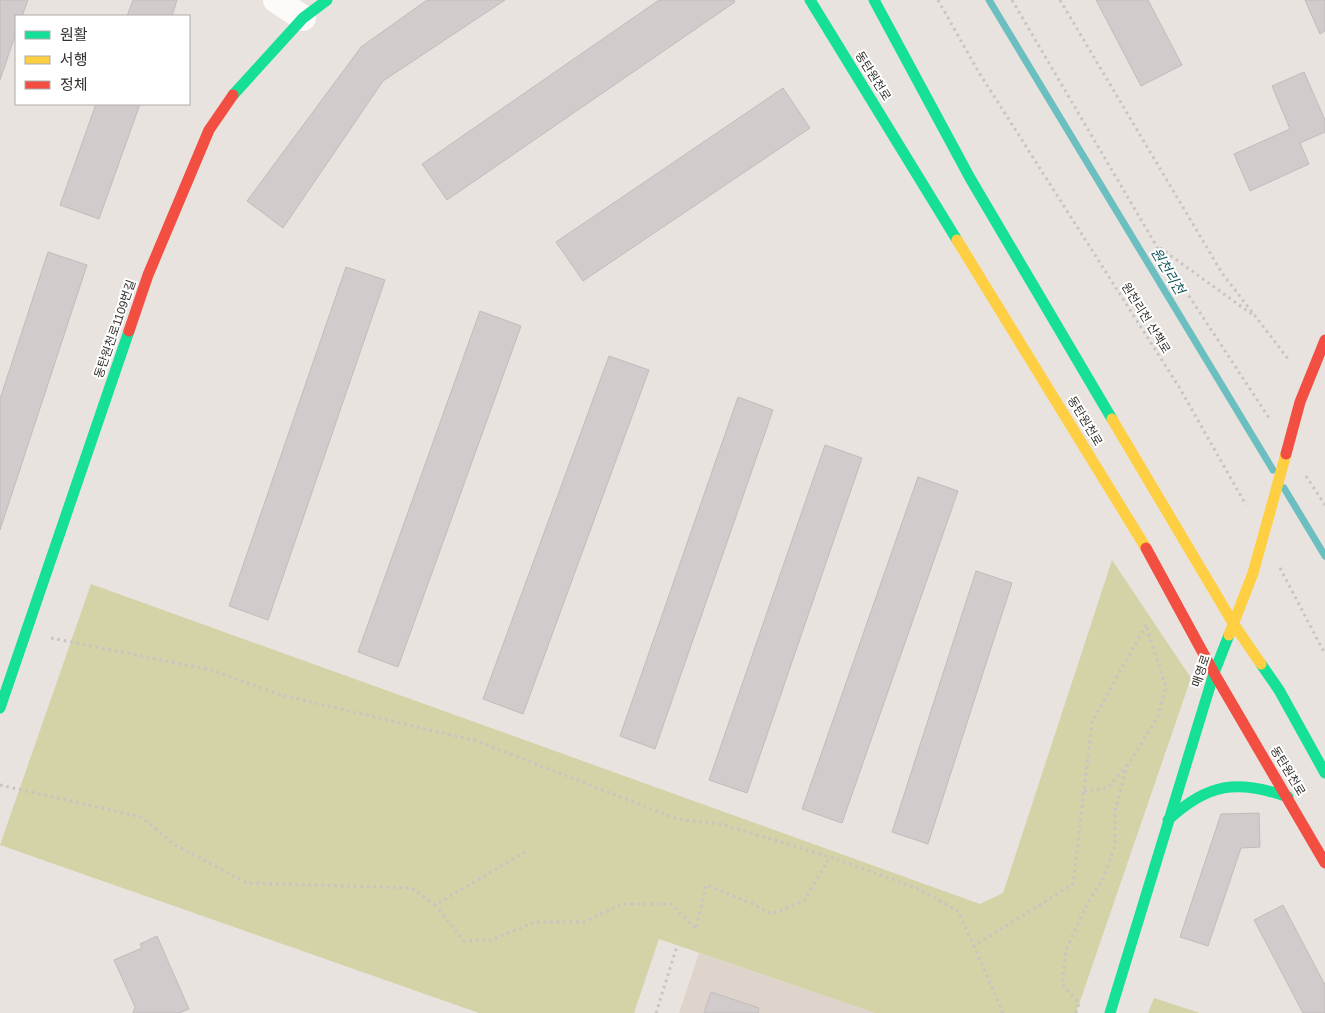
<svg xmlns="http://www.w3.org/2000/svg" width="1325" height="1013" font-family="Arial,'Noto Sans KR',sans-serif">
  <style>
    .built { fill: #ded4cb }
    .green { fill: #d4d2a7 }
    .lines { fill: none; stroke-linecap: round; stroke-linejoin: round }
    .stream { stroke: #6bbfc0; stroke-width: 7 }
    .building { fill: #d1cccb; stroke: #c0bcbb }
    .path { stroke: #c7c4c3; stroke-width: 3; stroke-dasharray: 2.5 4; stroke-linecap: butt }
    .street { stroke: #fcfbfa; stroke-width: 26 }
    .fast { stroke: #16e098; stroke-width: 11 }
    .slow { stroke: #ffcf43; stroke-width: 11 }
    .jam { stroke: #f24e42; stroke-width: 11 }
    .labels { text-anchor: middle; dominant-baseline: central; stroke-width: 4; stroke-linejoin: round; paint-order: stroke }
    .street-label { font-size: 12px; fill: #322f2c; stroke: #fff }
    .water-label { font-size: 14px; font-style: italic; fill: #125558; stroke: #fff }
  </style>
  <rect width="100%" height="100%" fill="#e8e3de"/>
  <!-- built -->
  <path class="built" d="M699,953l176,60h-196z"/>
  <!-- green -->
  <path class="green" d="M1112,560l79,118 -115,335h-201l-216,-74 -25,74h-155l-479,-168 91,-261 889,320 23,-11z
    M1154,998l46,15h-52z"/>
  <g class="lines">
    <!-- stream -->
    <path class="stream" d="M989,0l284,470
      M1284,488l41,68"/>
  </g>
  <!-- building -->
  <path class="building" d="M0,0h28l-6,16h-6v17l-16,47z
    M133,0h44l-5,16h-45z
    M427,0h78l-122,81 -100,147 -36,-27 114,-154z
    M659,0h75l1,2 -288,198 -25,-36z
    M1096,0h52l34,65 -41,21z
    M1305,0h20v31l-5,3z
    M1304,72l21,48v12l-25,11 9,21 -59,27 -16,-37 56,-25 -18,-43z
    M783,88l27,40 -227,153 -27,-39z
    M96,104h44l-41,115 -39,-14z
    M48,252l39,13 -87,265v-131z
    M346,267l39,13 -117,340 -39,-14z
    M480,311l41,15 -123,341 -40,-15z
    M609,356l40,14 -126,344 -40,-15z
    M738,397l35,13 -118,339 -35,-13z
    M825,445l37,13 -115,335 -38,-13z
    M918,477l40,14 -116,332 -40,-14z
    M976,571l36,12 -84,261 -36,-12z
    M1259,813l1,34 -19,1 -33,98 -28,-9 41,-123z
    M1283,905l42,80v28h-22l-49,-93z
    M157,936l32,73 -10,4h-46l2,-6 -21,-47 28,-12 -2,-4z
    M711,992l48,16 -1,5h-54z"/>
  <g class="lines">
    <!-- path -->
    <path class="path" d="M938,0l40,71 201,316 67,118
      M1012,0l145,247 112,171
      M1060,0l162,273 67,87
      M1160,248l93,67
      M1306,476l19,29
      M1280,568l45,86
      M51,638l160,32 70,25 196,46 200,78 44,5 109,33
      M0,785l141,32 34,28 72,38 165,5 23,17
      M1084,791l24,-3 18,-22
      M525,852l-90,53 29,36 27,-1 44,-18h49l38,-18h49l25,25 10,-44 47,19 18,10 33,-13 26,-44 89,32 39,22 16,35
      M656,1013l21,-67
      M1003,1013l-29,-67 99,-62 19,-162 54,-97
      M1076,1013l3,-10 -17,-19 4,-34 22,-48 14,-21 13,-35v-35l12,-45 30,-47 9,-32 -20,-62"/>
    <!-- street -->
    <path class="street" d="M276,0l27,18"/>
    <!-- fast -->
    <path class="fast" d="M810,0l147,240
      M874,0l96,178 142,241
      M233,95l70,-77 24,-18
      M1261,664l18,26 46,83
      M0,708l129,-377
      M1168,820c40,-37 69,-41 120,-23
      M1110,1013l104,-340 15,-38"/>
    <!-- slow -->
    <path class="slow" d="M957,240l189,308
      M1112,419l121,204 28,41
      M1229,635l24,-62 33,-119"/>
    <!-- jam -->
    <path class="jam" d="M129,331l19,-56 61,-145 24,-35
      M1286,454l14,-52 25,-62
      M1146,548l68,125 111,190"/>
  </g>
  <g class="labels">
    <!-- street labels -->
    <g class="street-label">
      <text transform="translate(873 76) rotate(58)">동탄원천로</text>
      <text transform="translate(1146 318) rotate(58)">원천리천 산책로</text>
      <text transform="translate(115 329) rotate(-71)">동탄원천로1109번길</text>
      <text transform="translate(1085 421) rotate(59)">동탄원천로</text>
      <text transform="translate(1201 671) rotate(-71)">매영로</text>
      <text transform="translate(1288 771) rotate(59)">동탄원천로</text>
    </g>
    <!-- water labels -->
    <g class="water-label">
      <text transform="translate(1168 271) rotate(59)">원천리천</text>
    </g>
  </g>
  <!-- legend -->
  <rect x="15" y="15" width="175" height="90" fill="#ffffff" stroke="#adacab"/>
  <rect x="25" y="31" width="25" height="8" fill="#16e098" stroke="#adacab"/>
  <text x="60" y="40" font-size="15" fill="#322f2c">원활</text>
  <rect x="25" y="56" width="25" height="8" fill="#ffcf43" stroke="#adacab"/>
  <text x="60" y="65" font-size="15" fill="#322f2c">서행</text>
  <rect x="25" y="81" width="25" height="8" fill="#f24e42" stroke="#adacab"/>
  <text x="60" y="90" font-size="15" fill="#322f2c">정체</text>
</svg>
